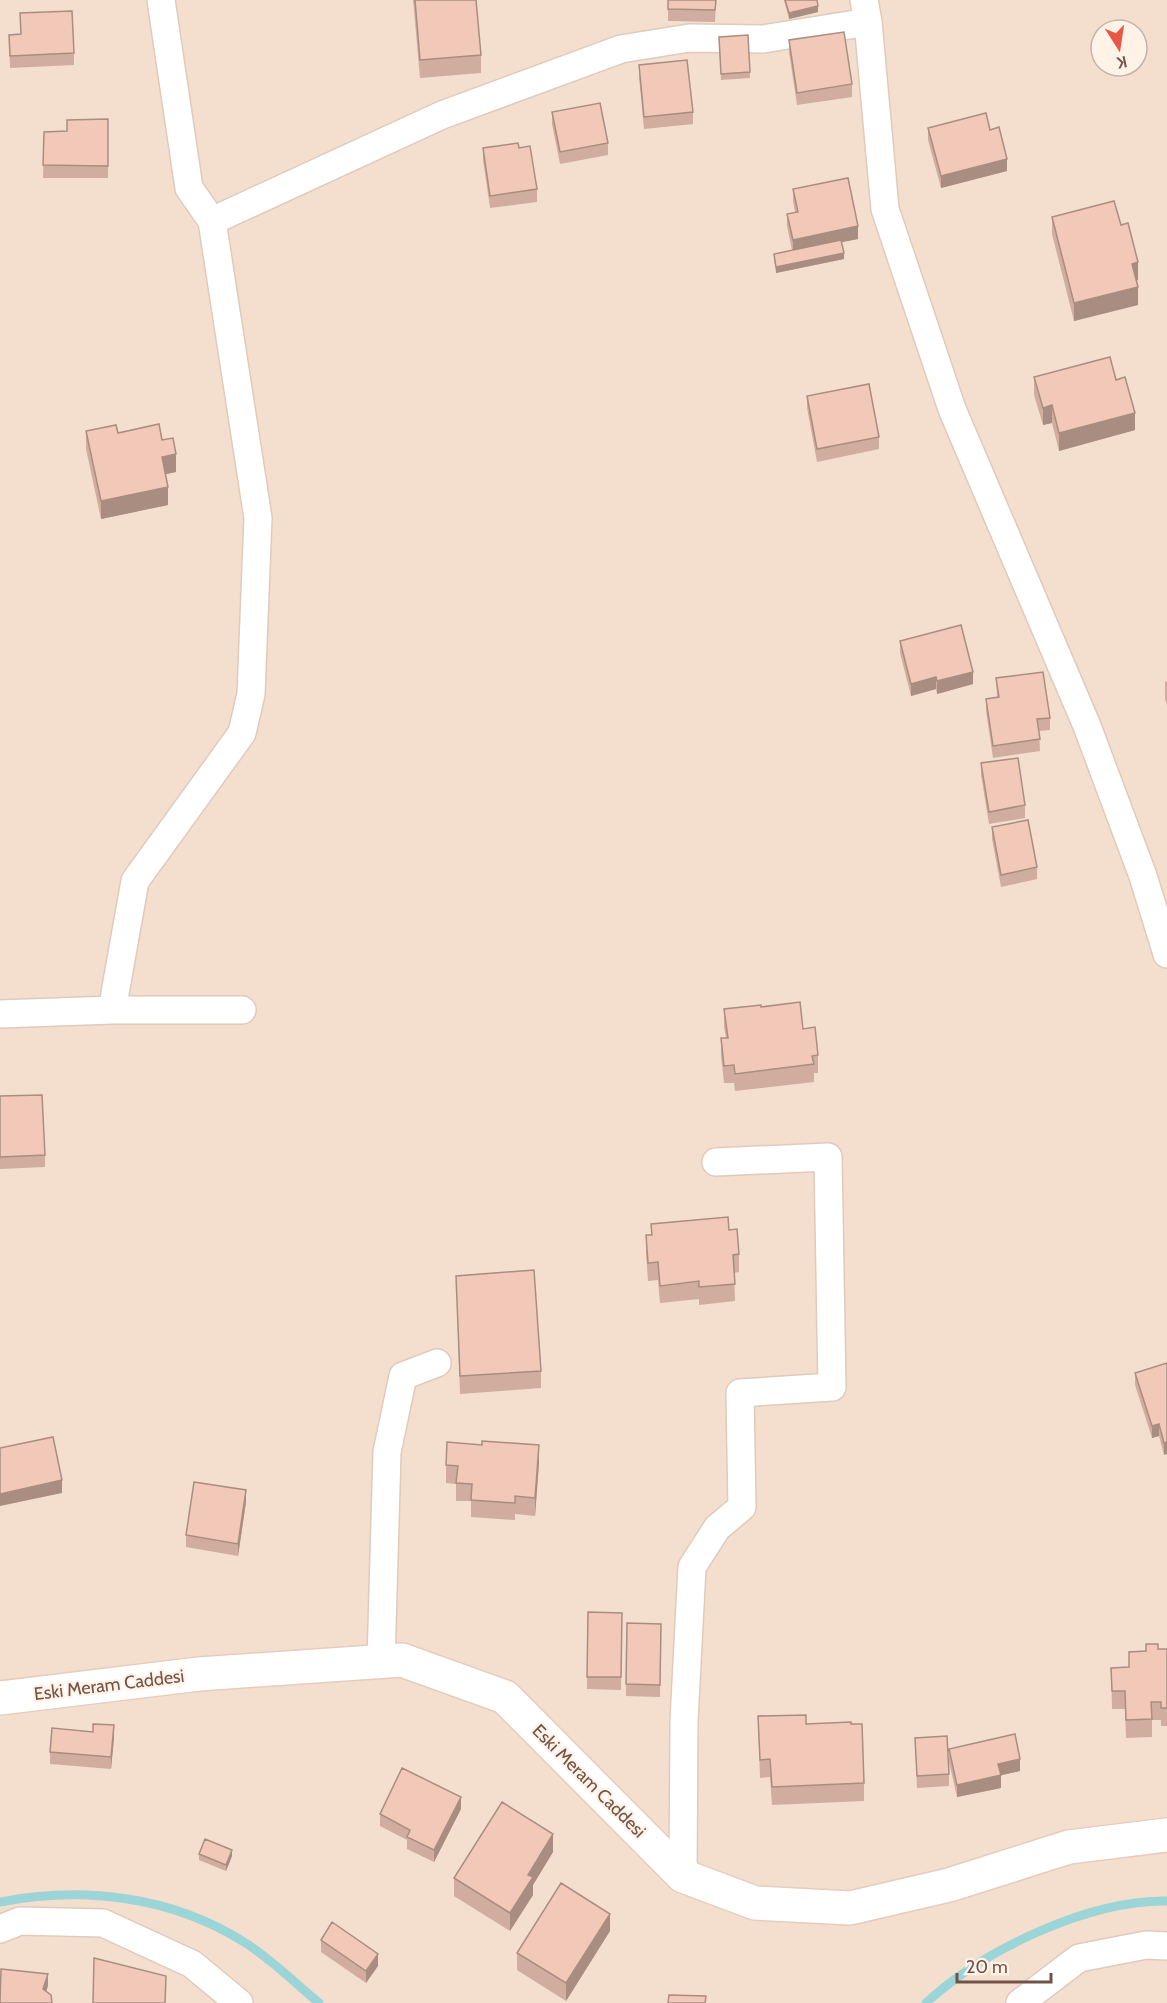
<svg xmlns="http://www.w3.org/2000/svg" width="1167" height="2003" font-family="Cabin,sans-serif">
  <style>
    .residential { fill: #f4dfcf; fill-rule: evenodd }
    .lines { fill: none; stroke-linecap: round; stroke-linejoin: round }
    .stream { stroke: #9bd5d7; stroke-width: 9 }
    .street-casing { stroke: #e0cabc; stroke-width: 30 }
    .secondary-casing { stroke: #e7ccbc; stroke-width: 36 }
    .street { stroke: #fff; stroke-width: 27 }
    .secondary { stroke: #fff; stroke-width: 33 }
    .wall { fill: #d0ad9e }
    .shaded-wall { fill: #a98d81 }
    .building { fill: #f2c9b8; stroke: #a98d81; stroke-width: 1.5 }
    .labels { text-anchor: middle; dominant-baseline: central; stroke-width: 4.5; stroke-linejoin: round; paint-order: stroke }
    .street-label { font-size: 18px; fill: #735248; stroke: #fff3e7 }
  </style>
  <rect width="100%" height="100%" fill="#fceee0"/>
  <!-- residential -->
  <path class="residential" d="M0,0h1167v2003h-1167zM1101,30h36v36h-36z"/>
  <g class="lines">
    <!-- stream -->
    <path class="stream" d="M0,1902c84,-16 171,-6 244,40 27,17 50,40 75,61
      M926,2003c57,-53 162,-103 241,-102"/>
    <!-- street casing -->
    <g class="street-casing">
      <path id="street" d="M864,0l4,22 17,187 67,200 135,317 56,150 24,78
        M212,221l230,-106 179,-66 68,-11 74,1 105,-17
        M112,1010l23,-129 107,-148 9,-39 7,-176 -46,-297 -23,-33 -28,-188
        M0,1014l112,-4h130
        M381,1662l6,-210 16,-76 34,-13
        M683,1876l1,-155 8,-154 25,-39 25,-21 -2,-114 92,-6 -4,-230 -112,5
        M0,1929l20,-8 83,2 89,41 47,39
        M1020,2003l59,-45 67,-13 21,1"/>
    </g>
    <!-- secondary casing -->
    <g class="secondary-casing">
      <path id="secondary" d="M0,1698l199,-24 203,-14 103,37 178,179 72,27 95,5 99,-23 120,-38 98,-12"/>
    </g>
    <!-- street -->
    <use href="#street" class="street"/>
    <!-- secondary -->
    <use href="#secondary" class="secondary"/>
  </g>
  <!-- wall -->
  <path class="wall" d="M413,0h63l5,55v18l-61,5z
    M668,0h48l-1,22 -47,-1z
    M784,0h33l1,12 -29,7z
    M20,13l54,40v12l-64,3 -1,-33 12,-1z
    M789,40l63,44v13l-55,8 -8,-53z
    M719,43l31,29v6l-29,2z
    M639,65l54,47v12l-49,5 -5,-52z
    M552,112l56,31v12l-48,9 -8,-40z
    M108,119v59h-65l1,-46 23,-1z
    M928,128l62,2 17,41 -66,17 -13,-48z
    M483,148h36l18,41v13l-47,6 -7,-48z
    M793,189l65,50 -17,3 3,17 -68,14 -2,-13v-6l18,-4 -5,-24v-12l8,-2 -2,-11z
    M1052,217l69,8 17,55 -2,1 2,24 -64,16 -22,-87z
    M1034,377l82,3 19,50 -76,21 -7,-28 -9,2 -9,-30z
    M807,396l72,41v12l-62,13 -10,-54z
    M86,431l32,2 44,7 14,32 -11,2 3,31 -67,14 -15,-70z
    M900,641l73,43 -36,10 -1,-5 -25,7 -11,-43z
    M996,678l54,40v12l-11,1 1,20 -47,7 -7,-47v-12l11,-2z
    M1167,681v24l-2,-6v-17z
    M981,763l44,42v13l-36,6 -8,-49z
    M992,827l45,40v12l-36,8 -9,-48z
    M761,1007l42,22 15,26v18h-4v9l-79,9 -1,-8h-10l-3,-27v-18h5l-2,-11v-18z
    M0,1096l45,59v12l-45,2z
    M651,1224l78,6 10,24v18l-5,1 1,28 -36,4v-6l-39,4 -2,-23 -10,1 -2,-28v-18h5z
    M456,1276l85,95v17l-81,6z
    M1167,1363l-3,92 -5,-19 -7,2 -17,-53v-12z
    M539,1463l-4,53 -20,-2v6l-44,-3v-16h-15v-17l-10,-1v-18z
    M246,1502l-8,54 -52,-9v-12z
    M588,1612l34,1 -1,77 -34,-1z
    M627,1623l34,1 -1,73 -34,-1z
    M1158,1649h9v77h-6v-6h-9v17l-26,1 -1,-29h-13l-1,-41 18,-1 17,-16z
    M758,1716l48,8 58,59v18l-92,4 -2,-28 -10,1z
    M93,1732l21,6 -3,31 -61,-5v-12z
    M915,1738l34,36v12l-32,2z
    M949,1749l71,22 -19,4v13l-44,9 -8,-35z
    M461,1809l-27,53 -27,-13v-9l-27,-14v-12z
    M553,1852l-20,33v10l-23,36 -56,-35v-18z
    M199,1854l33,2 -6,15 -27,-11z
    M610,1931l-44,70 -49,-31v-17z
    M321,1940l57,26 -12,17 -45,-31z"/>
  <!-- shaded-wall -->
  <path class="shaded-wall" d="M818,6v6l-29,7v-6z
    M1007,159v12l-66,17v-12z
    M858,226v13l-65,13v-12z
    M844,253v6l-68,14v-6z
    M1138,262v18l-6,2v-18z
    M1138,287v18l-64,16v-18z
    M1052,405v18l-9,2v-17z
    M1135,413v17l-76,21v-18z
    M176,454v18l-14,3v-18z
    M168,487v18l-67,14v-18z
    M973,672v12l-36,10v-13z
    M936,677v12l-25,7v-12z
    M1159,1424v12l-7,2v-12z
    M1167,1442v12l-3,1v-12z
    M539,1445v18l-4,53v-18z
    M62,1480v13l-62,13v-12z
    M246,1490v12l-8,54v-12z
    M114,1725v13l-3,31v-12z
    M1020,1759v12l-22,5v-12z
    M1001,1775v13l-44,9v-12z
    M461,1797v12l-27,53v-12z
    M553,1834v18l-20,33v10l-23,36v-18l18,-38z
    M232,1850v6l-6,15v-6z
    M610,1914v17l-44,70v-18z
    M378,1954v12l-12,17v-12z
    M48,1974v12l-5,15v-12z"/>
  <!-- building -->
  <path class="building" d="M415,0h61l5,55 -61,5z
    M668,0h48l-1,10 -47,-1z
    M785,0h32l1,6 -29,7z
    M72,11l2,42 -64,3 -1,-21 12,-1 -1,-21z
    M844,32l8,52 -55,9 -8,-53z
    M748,35l2,37 -29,2 -2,-37z
    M687,60l6,52 -49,5 -5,-52z
    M600,103l8,40 -48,9 -8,-40z
    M986,113l4,17 9,-3 8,32 -66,17 -13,-48z
    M108,119v47l-65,-1 1,-33 23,-1v-11z
    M518,143l1,5 11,-2 7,43 -47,7 -7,-48z
    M848,178l10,48 -65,14 -6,-26 11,-2 -5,-23z
    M1114,201l7,24 7,-2 10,39 -6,2 6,23 -64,16 -22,-86z
    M841,240l3,13 -68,14 -2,-13z
    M1110,357l6,23 9,-3 10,36 -76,20 -7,-28 -9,3 -9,-31z
    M869,384l10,53 -62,12 -10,-53z
    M159,424l3,16 11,-2 3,16 -14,3 6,30 -67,14 -15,-70 30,-6 2,8z
    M961,625l12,47 -36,9 -1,-4 -25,7 -11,-43z
    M1043,672l7,46 -13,1 3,20 -47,7 -7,-47 13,-2 -3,-19z
    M1018,758l7,47 -36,7 -8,-49z
    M1028,820l9,47 -36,8 -9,-48z
    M800,1002l3,27 12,-2 3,28 -6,1 2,8 -79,10 -1,-9 -10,1 -3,-28h7l-4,-29 37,-4v2z
    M42,1095l3,60 -45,2v-61z
    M728,1217l1,13 8,-1 2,25 -6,1 2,29 -36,3v-6l-39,5 -2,-24 -10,1 -2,-28h6l-1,-11z
    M534,1270l7,101 -81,5 -4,-100z
    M1167,1363v79l-3,1 -5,-19 -7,2 -17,-53z
    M53,1437l9,43 -62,14v-46z
    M482,1441l57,4 -4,53 -20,-2v7l-44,-3 1,-16 -16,-1 2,-17 -12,-1 1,-23 35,3z
    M194,1482l52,8 -8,54 -52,-9z
    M588,1612l34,1 -1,64h-34z
    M627,1623l34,1 -1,61 -34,-1z
    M1146,1644h12v5h9v59h-6v-6h-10l1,17 -26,1 -1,-29h-13l-1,-23 18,-1v-15l17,-1z
    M806,1715v9l45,-2v2h11l2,59 -92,4 -2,-28 -10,1 -2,-44z
    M93,1724l21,1 -3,32 -61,-5 2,-24 41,4z
    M1015,1734l5,25 -22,5 3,11 -44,10 -8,-36z
    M947,1736l2,38 -32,2 -2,-38z
    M402,1768l59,29 -27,53 -27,-13 3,-7 -30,-16z
    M502,1802l51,32 -25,41 5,2 -23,36 -56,-35z
    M205,1839l27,11 -6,15 -27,-11z
    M561,1883l49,31 -44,69 -49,-30z
    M332,1922l46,32 -12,17 -45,-31z
    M94,1958l72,18 -1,27h-72z
    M1,1969l47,5 -5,15 8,6 1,8h-52z
    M669,1995l37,1 -1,7h-37z"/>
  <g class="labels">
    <!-- street labels -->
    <g class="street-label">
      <text transform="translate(109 1685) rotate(-7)">Eski Meram Caddesi</text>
      <text transform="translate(589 1781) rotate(45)">Eski Meram Caddesi</text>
    </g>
  </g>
  <!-- north arrow -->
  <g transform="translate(1119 48) rotate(168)"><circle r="28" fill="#fff3e7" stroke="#c7b3a7" stroke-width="1.5"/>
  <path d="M0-4.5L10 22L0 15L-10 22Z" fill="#e85644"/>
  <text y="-9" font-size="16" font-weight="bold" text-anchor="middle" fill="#735248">K</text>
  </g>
  <!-- scale -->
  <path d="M957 1973v9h94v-9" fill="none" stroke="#735248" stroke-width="3"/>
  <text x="966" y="1973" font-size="18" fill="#735248" stroke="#fff3e7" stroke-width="4.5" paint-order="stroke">20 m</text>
</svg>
